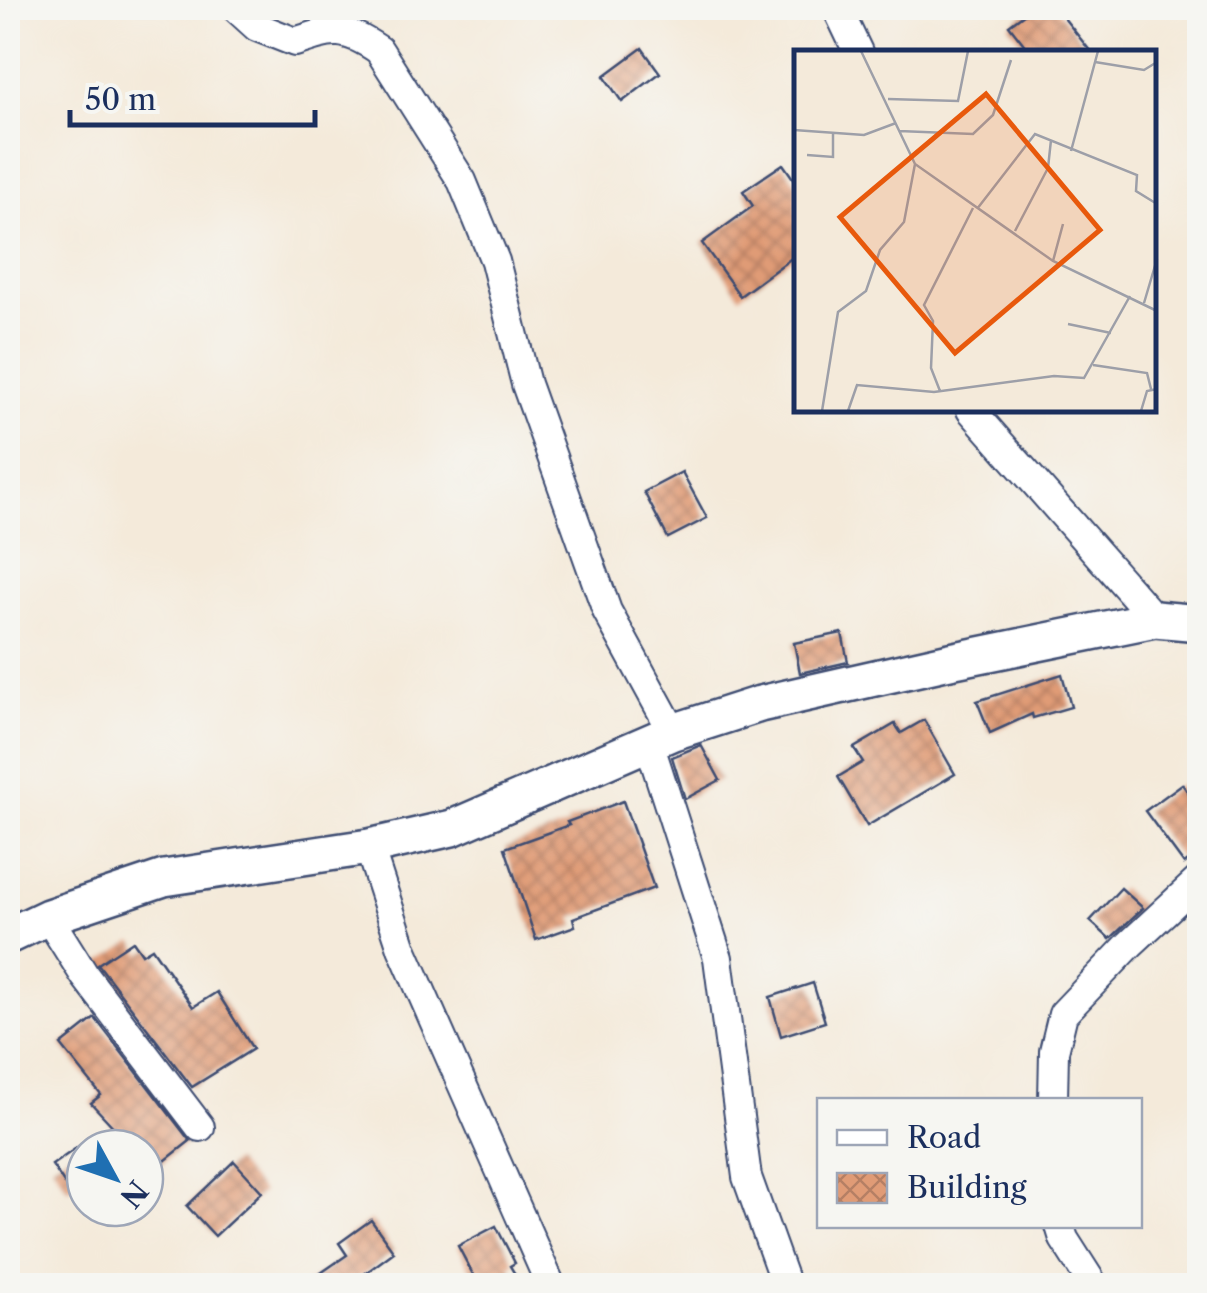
<svg xmlns="http://www.w3.org/2000/svg" width="1207" height="1293" font-family="'Libre Caslon Text',serif">
  <style>
    .building { fill: url(#building-cross-hatch) }
    .lines { fill: none; stroke-linecap: round; stroke-linejoin: round }
    .minor-casing { stroke: #3c4b71; stroke-width: 32 }
    .tertiary-casing { stroke: #3c4b71; stroke-width: 40 }
    .minor { stroke: #fff; stroke-width: 28 }
    .tertiary { stroke: #fff; stroke-width: 35 }
    .inset-road { fill: none; stroke: #9d9fa8; stroke-width: 2.5 }
    .view { fill: #e8590c; fill-opacity: 0.15; stroke: #e8590c; stroke-width: 5 }
    .inset-edge { fill: none; stroke: #1b2f5e; stroke-width: 5 }
  </style>
  <defs>
    <pattern id="building-cross-hatch" width="8" height="8" patternUnits="userSpaceOnUse" patternTransform="scale(2.5)"><rect width="8" height="8" fill="#e09b76"/><path d="M0 0l8 8M0 8l8-8" fill="none" stroke="#b57f64"/></pattern>
  </defs>
  <rect width="100%" height="100%" fill="#f6f6f2"/>
  <filter id="ink" filterUnits="userSpaceOnUse"><feTurbulence type="fractalNoise" baseFrequency=".01" numOctaves="2"/><feDisplacementMap in="SourceGraphic" scale="20" xChannelSelector="R" yChannelSelector="G"/><feConvolveMatrix kernelMatrix="1 2 1 2 8 2 1 2 1" color-interpolation-filters="sRGB"/></filter>
  <filter id="wash" filterUnits="userSpaceOnUse"><feTurbulence type="fractalNoise" baseFrequency=".0048" numOctaves="4" result="noise"/><feDisplacementMap in="SourceGraphic" scale="40" xChannelSelector="R" yChannelSelector="G"/><feGaussianBlur stdDeviation="2.25" result="paint"/><feColorMatrix in="noise" values="0 0 0 0 0 0 0 0 0 0 0 0 0 0 0 0 0 1.4 0 .05"/><feComposite in="paint" operator="in"/></filter>
  <g filter="url(#wash)">
    <rect width="100%" height="100%" fill="#f4eada"/>
    <g id="blocks">
      <!-- building -->
      <path class="building" d="M1032,8h24l35,44h-61l-21,-27z
        M642,48l18,25 -38,29 -18,-26z
        M783,164l14,20v70l-57,42 -38,-53 51,-37 -10,-15z
        M682,472l25,46 -39,20 -24,-46z
        M842,633l6,29 -48,11 -6,-30z
        M1062,674l9,33 -38,11 -1,-4 -42,19 -13,-32z
        M924,720l31,54 -88,52 -29,-49 25,-15 -9,-14 41,-24 6,9z
        M701,745l19,35 -35,19 -13,-42z
        M1182,784l18,25v44l-16,11 -39,-53z
        M623,801l31,87 -81,30 2,8 -39,14 -31,-92 64,-23 -2,-3z
        M1121,888l22,20 -33,31 -20,-18z
        M133,941l9,13 10,-6 41,59 24,-15 36,57 -61,38 -94,-123z
        M813,983l12,39 -44,14 -11,-39z
        M95,1018l95,123 -34,27 -11,-14v-6h-12l-42,-45 10,-8 -40,-50z
        M85,1142v35l-17,12 -16,-24z
        M234,1161l28,31 -47,44 -28,-30z
        M371,1220l23,32 -46,34h-46l45,-31 -8,-12z
        M496,1226l19,37 -5,3 12,20h-43l-21,-40z"/>
    </g>
  </g>
  <g filter="url(#ink)">
    <use href="#blocks" fill-opacity="0" stroke="#3c4b71" stroke-width="2.5"/>
    <g class="lines">
      <!-- minor casing -->
      <g class="minor-casing">
        <path id="minor" d="M236,8l21,19 38,15c39,-13 48,-16 84,8l83,131 33,80 31,123 81,227 66,121
          M837,8l21,44
          M971,410l184,209
          M649,743l69,215 29,219 39,109
          M369,847l33,101 149,338
          M48,917l37,59 115,151
          M1053,1100l1,-49 9,-37 67,-70 70,-65
          M1060,1226l4,13 30,47"/>
      </g>
      <!-- tertiary casing -->
      <g class="tertiary-casing">
        <path id="tertiary" d="M8,936l40,-19 116,-39 205,-31 83,-19 221,-96 87,-28 190,-43 205,-42 45,4"/>
      </g>
      <!-- minor -->
      <use href="#minor" class="minor"/>
      <!-- tertiary -->
      <use href="#tertiary" class="tertiary"/>
    </g>
  </g>
  <!-- overview -->
  <g transform="translate(794 50)">
    <rect width="362" height="362" fill="#f4eada"/>
    <path class="inset-road" d="M67,1l54,113 138,97 104,50M301,12l49,8 13,-8M94,49l70,2 10,-50M0,80l70,5 32,-12M105,81l74,3 20,-19 18,-55M277,101l27,-100M13,105l26,2v-24M183,159l58,-75 102,41 -1,16 21,13M221,181l33,-63 3,-28M259,211l10,-37M350,253l13,-44M274,274l43,9M299,315l54,8 4,16M146,341l-9,-23 2,-47 -9,-16 49,-97M28,361l16,-99 28,-21 14,-41 24,-28 11,-58M54,361l9,-26 77,7 120,-16 30,2 46,-82M347,361l6,-20 10,-2"/>
    <path class="view" d="M192,44l114,136 -145,123 -115,-136z"/>
    <rect width="362" height="362" class="inset-edge"/>
  </g>
  <!-- margin -->
  <rect width="1207" height="1293" fill="none" stroke="#f6f6f2" stroke-width="40"/>
  <!-- legend -->
  <rect x="817" y="1098" width="325" height="130" fill="#f6f6f2" stroke="#9ea6b7" stroke-width="2.5"/>
  <rect x="837" y="1130" width="50" height="15" fill="#ffffff" stroke="#9ea6b7" stroke-width="2.5"/>
  <text x="907" y="1148" font-size="30" fill="#1b2f5e">Road</text>
  <rect x="837" y="1173" width="50" height="30" fill="url(#building-cross-hatch)" stroke="#9ea6b7" stroke-width="2.5"/>
  <text x="907" y="1198" font-size="30" fill="#1b2f5e">Building</text>
  <!-- north arrow -->
  <g transform="translate(115 1178) rotate(130)"><circle r="48" fill="#f6f6f2" stroke="#9ea6b7" stroke-width="2.5"/>
  <path d="M0-8L18 38L0 25L-18 38Z" fill="#1f6fb2"/>
  <text y="-15" font-size="28" font-weight="bold" text-anchor="middle" fill="#1b2f5e">N</text>
  </g>
  <!-- scale -->
  <path d="M70 110v15h245v-15" fill="none" stroke="#1b2f5e" stroke-width="5"/>
  <text x="85" y="110" font-size="30" fill="#1b2f5e" stroke="#f6f6f2" stroke-width="8" paint-order="stroke">50 m</text>
</svg>
